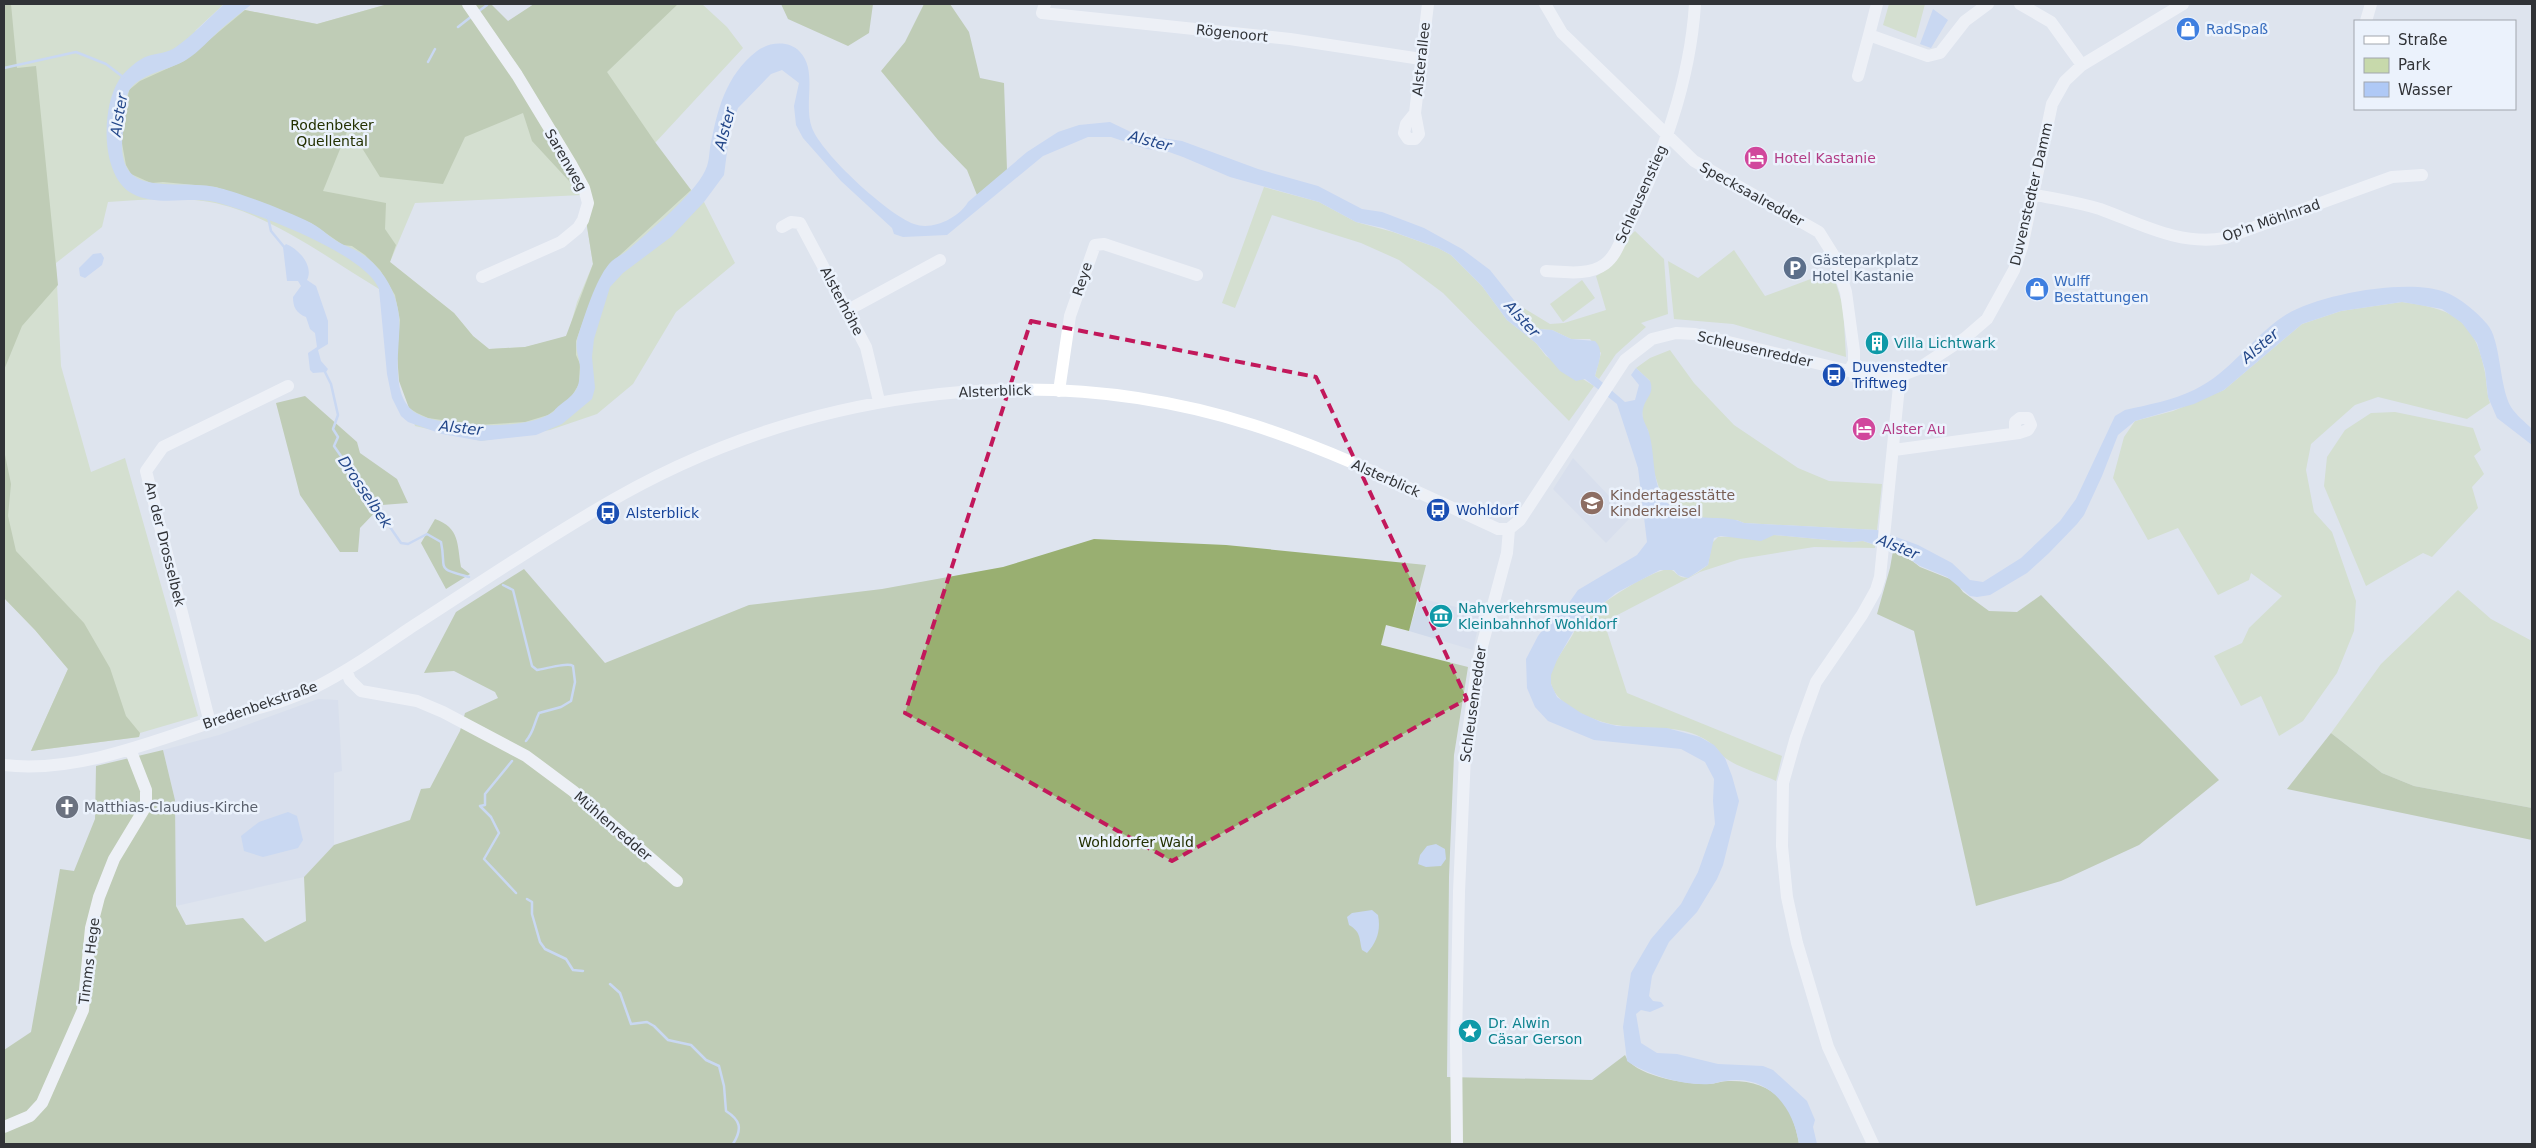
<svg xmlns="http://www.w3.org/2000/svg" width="2536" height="1148" font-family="'DejaVu Sans',sans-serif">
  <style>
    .built { fill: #d0daea }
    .green { fill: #c7d9ab; fill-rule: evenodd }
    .forest { fill: #99af71; fill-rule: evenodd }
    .water { fill: #afc9f6 }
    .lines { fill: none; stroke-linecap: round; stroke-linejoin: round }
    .stream { stroke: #afc9f6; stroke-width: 2.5 }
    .minor { stroke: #fff; stroke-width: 12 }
    .marked { fill: none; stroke: #c2185b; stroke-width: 4; stroke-dasharray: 10 6; stroke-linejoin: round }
    .labels { text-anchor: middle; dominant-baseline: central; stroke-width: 5; stroke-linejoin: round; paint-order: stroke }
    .shop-label { font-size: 14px; fill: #366cbe; stroke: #ebf2fc; text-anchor: start }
    .street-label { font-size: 14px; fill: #313337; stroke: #ebf2fc }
    .park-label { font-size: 14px; fill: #233001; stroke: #ebf2fc }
    .hotel-label { font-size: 14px; fill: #b23c85; stroke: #ebf2fc; text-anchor: start }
    .service-label { font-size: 14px; fill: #4e5e75; stroke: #ebf2fc; text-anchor: start }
    .culture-label { font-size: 14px; fill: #0d838f; stroke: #ebf2fc; text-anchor: start }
    .transit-label { font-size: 14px; fill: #164399; stroke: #ebf2fc; text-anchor: start }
    .education-label { font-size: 14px; fill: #785e54; stroke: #ebf2fc; text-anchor: start }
    .worship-label { font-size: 14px; fill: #5b616d; stroke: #ebf2fc; text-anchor: start }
    .water-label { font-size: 15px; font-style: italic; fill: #234789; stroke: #ebf2fc }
  </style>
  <rect width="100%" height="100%" fill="#dee4ee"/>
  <!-- built -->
  <path class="built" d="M1573,458l57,60 -24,25 -53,-54z
    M1419,598l62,15 -8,37 -64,-19z
    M318,699l20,1 4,71 -8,2v72l-30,32 -128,29 -1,-106 -12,-50 56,-15z"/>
  <!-- green -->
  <path class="green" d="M4,4h220l-29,27 50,-21 72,14 71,-20 95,38 51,-38h168l25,23 16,21 -88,95 36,47 13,12 31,61 -59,49 -43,72 -36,30 -47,16 -69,11 -66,-15 -36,-137c-52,-31 -115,-80 -176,-88 -31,-4 -64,-1 -95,1l-6,25 -46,36 5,103 30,106 34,-14 73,258 -58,17 -1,4 -108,14 37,-82 -33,-39 -31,-32zM582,195l11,69 -16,38 -8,29 -3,5 -8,3 -33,8 -36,2 -16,-13 -19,-23 -64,-51 25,-59z
    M1889,4h36l-9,34 -33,-13z
    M1264,187l55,15 37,20 37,10 45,16 13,7 31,31 25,34 29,23 10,13 48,30 -25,35 -126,-128 -44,-33 -38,-17 -89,-28 -37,93 -13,-5z
    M1635,231l29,28 4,55 -27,9 5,4 -30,27 -17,25 -4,-3 6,-23 -11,-14h-19l-19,-9 -15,-1 -16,-19 1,-3 28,17 14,-1 42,-13 -10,-34c20,-10 23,-32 39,-45z
    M1734,250l31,46 67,-25 11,35 3,51 -113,-33 -59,-5 -6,-58 30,17z
    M1582,280l13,18 -32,24 -13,-18z
    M2402,302c46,6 72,15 82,66 3,11 2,24 6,35l-23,16 -89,-22 -23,8 -44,39 -5,26 8,42 18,20 24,69 -2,30 -17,42 -34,48 -24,15 -18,-40 -20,10 -27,-50 28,-13 7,-15 33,-32 -31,-23 -2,7 -31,15 -40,-67 -30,12 -35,-62 11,-41 11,-16 38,-10 51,-21 78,-66 39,-13z
    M1670,350l24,33 40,42 64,43 31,13 53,3 -5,46 -133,-7 -7,-3h-22l-27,-5 -10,-4 -10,-8 -7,-9 -9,-28 -4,-36 -5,-7 -1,-13 8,-29 -14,-13 14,-10z
    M2395,412l78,16 8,22 -7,6 10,18 -12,13 6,21 -46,49 -9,-4 -57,33 -42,-100 3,-29 18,-27 26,-17z
    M1774,535l76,7 13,-1 12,4v3l-61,-1 -74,12 -40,13 -96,50 23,71 155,63 -6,25c-14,-7 -40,-14 -52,-24 -4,-3 -6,-8 -10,-11 -7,-7 -20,-13 -30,-15 -22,-5 -45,-2 -68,-6 -21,-3 -72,-23 -65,-52 4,-14 15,-26 22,-39 11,-22 70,-60 95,-65 6,1 6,3 10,6 10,8 22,-5 30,-10l4,-22 6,-6z
    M2458,590l33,29 41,22v167l-118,-22 -32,-13 -51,-40 50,-69z"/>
  <!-- forest -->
  <path class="forest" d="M4,4h7l6,64 19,-2 22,219 -36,41 -18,44z
    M388,4h103l17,17 26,-17h144l-71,68 48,70 36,48 -83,76 -19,39 -13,36v14l4,9 -1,20 -9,15 -22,16 -23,7 -48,3 -49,-7 -11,-5 -8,-5 -10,-27 -2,-27 3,-34 -5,-25 -15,-25 -15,-15 -13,-9 -9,-1 -32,-22 -53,-21 -42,-15 -53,-5 -12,1 -20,-9 -5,-9 -5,-27 8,-48 11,-9 44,-20 61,-51 72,14zM523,113l9,28 50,54 11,69 -27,72 -41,11 -36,2 -16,-13 -19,-23 -64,-51 6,-17 -11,-16 1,-26 -63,-12 26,-64 31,50 63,7 22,-47z
    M781,4h92l-4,29 -21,13 -60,-27z
    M924,4h26l19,28 11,46 24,5 3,87 -30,25 -10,-25 -29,-30 -57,-69 24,-29z
    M305,396l52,46 3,11 37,26 11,24 -26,2 -22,23 -2,24h-18l-40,-57 -24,-92z
    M4,450l7,34 -3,32 8,35 68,72 26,45 16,48 14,17 -1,4 -108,14 37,-82 -33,-39 -31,-32z
    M435,519c25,9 22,25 26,48l9,7 -24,15 -25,-46z
    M1094,539l132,6 200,20 -17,66 -23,-6 -5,20 87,22 -14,88 -5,122 -2,200 145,3 33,-25c7,21 64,30 84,29 6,0 12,-3 19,-3 44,-1 64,20 71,63h-1795v-94l27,-18 29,-163 14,2 21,-52 1,-53 67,-16 12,50 1,106 10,19 57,-7 22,24 41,-21 -2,-44 30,-32 76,-25 11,-31 9,-1 30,-57 5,-18 33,-15 -3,-6 -41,-21 -30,2 32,-61 68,-43 81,94 144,-58 133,-16 121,-22z
    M1893,551l14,6 13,10 35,14 8,11 26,19 28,1 24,-17 178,185 -80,65 -78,36 -85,25 -62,-275 -37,-17 13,-46z
    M2331,733l51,40 32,13 118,22v32l-245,-51z"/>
  <!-- water -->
  <path class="water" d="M224,4h28c-10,8 -21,16 -31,25 -11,10 -22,23 -35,31 -16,10 -44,13 -56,29 -5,8 -3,15 -4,23 -3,21 -11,53 11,66 17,10 57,4 78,9 24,5 74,25 96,36 12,6 21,17 33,22 13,5 23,11 32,21 13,14 21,31 23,50 3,26 -12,79 17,97 15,9 37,9 54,11 20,3 60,1 78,-9 11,-6 2,-2 12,-10 16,-12 20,-16 20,-38 -1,-12 -6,-19 -2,-31 7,-21 17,-55 31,-72 5,-6 13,-9 19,-14 22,-20 65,-54 77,-79 4,-8 4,-15 5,-23 7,-37 15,-72 47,-97 12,-9 32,-11 43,1 18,19 3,52 12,76 10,26 75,86 102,96 18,7 45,-6 54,-22l59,-50 31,-20 21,-7 31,-3 25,12 47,7 76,28 60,17 44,23 20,3 42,16 38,21 28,21 47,59 15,1 19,9 24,2c10,10 3,22 0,35l30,26 10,-2 4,-15 -8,-10 5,-7 14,13c5,13 -5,17 -7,28 -2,8 2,14 5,21 10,28 -1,66 32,82 21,10 46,2 64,11l133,7 41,15 34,18 18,17 13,2 38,-24 39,-37 16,-22 39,-83 10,-6c23,-5 48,-10 69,-20 36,-17 58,-53 90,-74 34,-22 124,-38 161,-24 15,6 32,20 42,32 14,15 12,63 24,83 5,8 14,15 21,22v16l-35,-27 -9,-21 -3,-27 -8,-27 -15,-20 -20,-14 -40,-7 -61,9 -39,13 -78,66 -30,14 -59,17 -17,14 -16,41 -18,39 -7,9 -28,29 -22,20 -37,22 -13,2 -7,-1 -23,-19 -27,-11 -20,-13 -37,-12 -13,1 -76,-7 -13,6 -40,-5 -7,2 -6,27 -20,13 -10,-3 -4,-5h-14l-44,23 -39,32 -20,35 -6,15v9l6,13 24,16 20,9 16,4 50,2 33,9 14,8 11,13 7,18 7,25 -16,64 -6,14 -20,33 -28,30 -17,34 -3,20 4,5 8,1 3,4 -14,6 -9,-2 -5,4 5,29 16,10 20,1 41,10 45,2 10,4 34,31 8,19 -2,7 4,17h-18c-6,-38 -31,-70 -74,-63 -5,0 -10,3 -15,3 -25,2 -63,-9 -83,-23l-4,-34 8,-54 20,-34 30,-35 17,-32 17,-48 -2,-23 1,-22 -9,-17 -24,-13 -87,-9 -46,-19 -13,-14 -8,-19 -1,-29 12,-23 14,-18 9,-4 17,-24 59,-35 10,-13 -9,-74 -21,-64 -32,-25 -9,2 -16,-10 -24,-28 -29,-23 -25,-34 -31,-31 -13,-7 -55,-20 -27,-6 -37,-20 -89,-25 -47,-20 -14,-5 -22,-3 -36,-12h-23l-45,19 -96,79 -44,2 -9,-3 -2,-6 -51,-47 -38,-43 -7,-13 -2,-19 5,-23 -17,-13 -11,4 -33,34 -8,21 -6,46 -20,27 -33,35 -48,36 -13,14 -16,52 -2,18 3,31 -3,11 -30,25 -26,11 -55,6 -39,-7 -34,-12 -7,-6 -9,-18 -5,-24 -8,-85c-14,-36 -126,-77 -164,-87 -26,-6 -56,5 -82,-8 -33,-17 -32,-86 -14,-114 5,-8 19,-21 29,-24 9,-3 20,-3 28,-9 17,-12 33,-29 48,-43z
    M1933,9l15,11 -17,28 -11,-4z
    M286,244c13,5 28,22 21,36l9,6 12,35v23l-10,6 3,11 7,8 -2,3 -13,1 -3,-3 -2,-17 9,-6 -2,-14 -5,-4 -4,-12c-10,-4 -13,-10 -13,-20l8,-11 -3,-5h-11l-4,-34z
    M101,253l3,5 -2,7 -17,13 -5,-2 -1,-8 14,-14z
    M288,812l9,4 6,24 -5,8 -35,9 -19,-6 -3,-15 18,-14z
    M1436,844l9,5 1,10 -5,7 -15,1 -8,-3 2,-9 7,-9z
    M1372,910l6,5c3,15 -1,27 -11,38l-5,-3c-3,-12 -1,-18 -13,-25l-2,-8 5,-4z"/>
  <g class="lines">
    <!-- stream -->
    <path class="stream" d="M479,11l8,-6
      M458,27l14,-11
      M428,62l7,-13
      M4,68l72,-16 30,12 17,13
      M268,217l3,14 14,17
      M324,370l7,14 7,31 -5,14 5,8 -4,9 67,97 7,1 19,-10 14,8c6,28 -7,26 28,35
      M503,585l10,5 19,76 5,4c8,-1 31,-8 36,-4l2,16 -4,19 -10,6 -22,6c-5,10 -5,19 -13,28
      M512,761l-27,33v11l-5,1 11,11 8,16 -15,26 32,34
      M527,899l5,3v12l8,28 5,7 21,10 7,11 10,1
      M610,984l10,9 11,31 16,-2 7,4 14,14 23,5 15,15 13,6 5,20 2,25c14,9 17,17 7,33"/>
    <!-- minor -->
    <path class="minor" d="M468,4l49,71 54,89 13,24 4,15 -5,17 -5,8 -17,14 -79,35
      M1045,4l-3,9 248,26 131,20
      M1545,4l17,29 132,128 125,71 15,24 12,36 8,59v11l-5,9
      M2020,4l31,18 31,43
      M2366,21l5,-17
      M1869,35l8,-31
      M1858,76l11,-41 59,21 12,-3 25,-32 23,-17
      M1415,113l-9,11 -2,9 4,6h7l4,-5 -4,-21 13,-109
      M2032,194c23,5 45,8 68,15 41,15 80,37 125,29l167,-61 30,-2
      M782,227l9,-5 9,1 66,124 13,54
      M1546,271c19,1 43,5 59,-7 12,-9 15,-24 22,-36 35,-70 63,-145 68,-224
      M848,310l92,-50
      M1059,391l11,-75 25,-71 9,-1 93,31
      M1894,450l125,-17 9,-3 3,-5 -3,-7h-8l-5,4v8l4,3
      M1509,529l11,-9 105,-160 27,-21 24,-6 19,1 154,37 39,6 12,-1 16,-6 49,-32 22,-19 27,-49 8,-23 30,-143 13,-23 17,-16 101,-61
      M346,670l4,10 11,11 56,10 26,11 83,44 47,35 104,90
      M210,723l-64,-252 17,-24 125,-61
      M4,765c75,9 155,-26 226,-49 28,-8 58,-15 84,-28 34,-17 65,-39 96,-60 61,-39 121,-80 184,-117 196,-119 439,-156 659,-86 85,27 164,67 245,104h11
      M4,1127l26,-11 12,-13 41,-93 8,-82 8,-31 15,-38 32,-53v-16l-16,-41
      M1457,1144l-1,-104 3,-148 6,-137 13,-94 29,-108 2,-24
      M1873,1144l-45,-97 -31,-104 -10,-46 -5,-51 1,-63 13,-46 20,-55 46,-67 14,-25 4,-13 20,-201"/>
  </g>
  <!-- marked area -->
  <path d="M0 0H2536V1148H0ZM1031,321l285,56 151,322 -295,162 -267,-148z" fill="#dee4ee" fill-opacity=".55" fill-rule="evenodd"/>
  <path class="marked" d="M1031,321l285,56 151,322 -295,162 -267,-148z"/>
  <!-- icons -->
  <defs>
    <g id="shop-disc" transform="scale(1.25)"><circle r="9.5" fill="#3f7fe0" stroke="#ebf2fc"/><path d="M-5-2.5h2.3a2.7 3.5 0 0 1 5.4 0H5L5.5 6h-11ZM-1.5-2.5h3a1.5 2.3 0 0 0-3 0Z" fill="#fff"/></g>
    <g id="hotel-disc" transform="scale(1.25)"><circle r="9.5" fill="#d1479c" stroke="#ebf2fc"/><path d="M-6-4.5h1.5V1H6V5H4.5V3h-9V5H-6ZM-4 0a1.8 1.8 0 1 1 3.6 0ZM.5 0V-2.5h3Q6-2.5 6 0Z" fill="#fff"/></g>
    <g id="parking-disc" transform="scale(1.25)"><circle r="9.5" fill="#5c6f8a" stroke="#ebf2fc"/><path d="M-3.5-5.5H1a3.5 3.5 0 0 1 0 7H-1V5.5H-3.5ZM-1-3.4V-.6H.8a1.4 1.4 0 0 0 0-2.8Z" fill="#fff"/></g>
    <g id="building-disc" transform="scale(1.25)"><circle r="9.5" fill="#0f9aa8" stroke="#ebf2fc"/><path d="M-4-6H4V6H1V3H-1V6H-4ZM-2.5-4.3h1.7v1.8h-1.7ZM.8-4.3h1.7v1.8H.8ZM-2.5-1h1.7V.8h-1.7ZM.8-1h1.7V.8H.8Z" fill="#fff"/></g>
    <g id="bus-disc" transform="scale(1.25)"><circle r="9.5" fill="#1a4fb4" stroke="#ebf2fc"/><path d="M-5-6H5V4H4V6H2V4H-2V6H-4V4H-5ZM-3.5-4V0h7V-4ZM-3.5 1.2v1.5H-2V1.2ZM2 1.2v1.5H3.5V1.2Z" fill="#fff"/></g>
    <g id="school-disc" transform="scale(1.25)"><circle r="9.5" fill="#8d6e63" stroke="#ebf2fc"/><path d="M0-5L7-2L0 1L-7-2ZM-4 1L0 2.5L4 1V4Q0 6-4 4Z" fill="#fff"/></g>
    <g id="museum-disc" transform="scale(1.25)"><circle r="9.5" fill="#0f9aa8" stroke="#ebf2fc"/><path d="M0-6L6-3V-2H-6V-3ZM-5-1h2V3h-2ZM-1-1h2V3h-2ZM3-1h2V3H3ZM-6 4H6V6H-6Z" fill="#fff"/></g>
    <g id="church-disc" transform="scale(1.25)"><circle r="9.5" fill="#6b7280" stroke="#ebf2fc"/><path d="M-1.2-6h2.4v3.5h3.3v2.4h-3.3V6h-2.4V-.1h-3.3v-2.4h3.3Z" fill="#fff"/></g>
    <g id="sight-disc" transform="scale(1.25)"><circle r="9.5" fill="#0f9aa8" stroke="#ebf2fc"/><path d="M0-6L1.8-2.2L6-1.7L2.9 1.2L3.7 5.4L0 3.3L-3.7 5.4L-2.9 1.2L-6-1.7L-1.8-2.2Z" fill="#fff"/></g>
  </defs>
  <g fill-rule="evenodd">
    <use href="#shop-disc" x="2188" y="29"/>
    <use href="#hotel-disc" x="1756" y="158"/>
    <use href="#parking-disc" x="1795" y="268"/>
    <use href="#shop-disc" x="2037" y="289"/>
    <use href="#building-disc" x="1877" y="343"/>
    <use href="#bus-disc" x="1834" y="375"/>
    <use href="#hotel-disc" x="1864" y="429"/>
    <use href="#school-disc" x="1592" y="503"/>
    <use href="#bus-disc" x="1438" y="510"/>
    <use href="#bus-disc" x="608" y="513"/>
    <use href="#museum-disc" x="1441" y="616"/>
    <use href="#church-disc" x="67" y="807"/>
    <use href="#sight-disc" x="1470" y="1031"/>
  </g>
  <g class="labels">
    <!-- shop labels -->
    <g class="shop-label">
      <text x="2206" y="29">RadSpaß</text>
      <text x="2054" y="281">Wulff<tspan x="2054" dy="16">Bestattungen</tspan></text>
    </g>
    <!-- street labels -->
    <g class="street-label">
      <text transform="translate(1232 33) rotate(6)">Rögenoort</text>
      <text transform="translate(1421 59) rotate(-84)">Alsterallee</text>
      <text transform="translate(566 160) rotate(60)">Sarenweg</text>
      <text transform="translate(1641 194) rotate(-66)">Schleusenstieg</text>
      <text transform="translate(1752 194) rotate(29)">Specksaalredder</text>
      <text transform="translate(2031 194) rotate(-77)">Duvenstedter Damm</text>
      <text transform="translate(2271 220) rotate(-19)">Op'n Möhlnrad</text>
      <text transform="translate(1082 279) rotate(-72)">Reye</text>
      <text transform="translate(842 301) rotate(62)">Alsterhöhe</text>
      <text transform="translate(1755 349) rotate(13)">Schleusenredder</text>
      <text transform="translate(995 391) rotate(-2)">Alsterblick</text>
      <text transform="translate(1386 478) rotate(24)">Alsterblick</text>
      <text transform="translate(165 544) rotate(76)">An der Drosselbek</text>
      <text transform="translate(1473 704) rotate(-82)">Schleusenredder</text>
      <text transform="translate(260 705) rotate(-19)">Bredenbekstraße</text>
      <text transform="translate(613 826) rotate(41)">Mühlenredder</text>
      <text transform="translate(89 961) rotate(-83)">Timms Hege</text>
    </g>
    <!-- park labels -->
    <g class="park-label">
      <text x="332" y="125">Rodenbeker<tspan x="332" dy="16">Quellental</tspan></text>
      <text x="1136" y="842">Wohldorfer Wald</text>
    </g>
    <!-- hotel labels -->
    <g class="hotel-label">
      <text x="1774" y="158">Hotel Kastanie</text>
      <text x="1882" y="429">Alster Au</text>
    </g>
    <!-- service labels -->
    <g class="service-label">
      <text x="1812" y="260">Gästeparkplatz<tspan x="1812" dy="16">Hotel Kastanie</tspan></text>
    </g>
    <!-- culture labels -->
    <g class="culture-label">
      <text x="1894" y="343">Villa Lichtwark</text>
      <text x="1458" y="608">Nahverkehrsmuseum<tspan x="1458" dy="16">Kleinbahnhof Wohldorf</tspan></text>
      <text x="1488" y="1023">Dr. Alwin<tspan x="1488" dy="16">Cäsar Gerson</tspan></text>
    </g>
    <!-- transit labels -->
    <g class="transit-label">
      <text x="1852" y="367">Duvenstedter<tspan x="1852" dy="16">Triftweg</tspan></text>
      <text x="1456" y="510">Wohldorf</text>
      <text x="626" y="513">Alsterblick</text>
    </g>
    <!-- education labels -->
    <g class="education-label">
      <text x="1610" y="495">Kindertagesstätte<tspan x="1610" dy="16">Kinderkreisel</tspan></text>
    </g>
    <!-- worship labels -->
    <g class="worship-label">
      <text x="84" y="807">Matthias-Claudius-Kirche</text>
    </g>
    <!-- water labels -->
    <g class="water-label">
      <text transform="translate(119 115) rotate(-81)">Alster</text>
      <text transform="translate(725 129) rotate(-75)">Alster</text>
      <text transform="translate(1150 141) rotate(15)">Alster</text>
      <text transform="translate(1522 319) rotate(47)">Alster</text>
      <text transform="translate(2260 346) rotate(-41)">Alster</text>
      <text transform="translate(461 428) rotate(6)">Alster</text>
      <text transform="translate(365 492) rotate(56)">Drosselbek</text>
      <text transform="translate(1898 547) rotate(22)">Alster</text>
    </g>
  </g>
  <!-- border -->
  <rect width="2536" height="1148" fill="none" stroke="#313337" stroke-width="10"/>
  <!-- legend -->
  <rect x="2354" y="20" width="162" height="90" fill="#ebf2fc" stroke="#a1a6ad"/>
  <rect x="2364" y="36" width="25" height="8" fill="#ffffff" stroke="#a1a6ad"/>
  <text x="2398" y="45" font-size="15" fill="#313337">Straße</text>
  <rect x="2364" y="58" width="25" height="15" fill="#c7d9ab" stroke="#a1a6ad"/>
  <text x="2398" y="70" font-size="15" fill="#313337">Park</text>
  <rect x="2364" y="82" width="25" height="15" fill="#afc9f6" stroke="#a1a6ad"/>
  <text x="2398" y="95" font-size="15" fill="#313337">Wasser</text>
</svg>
